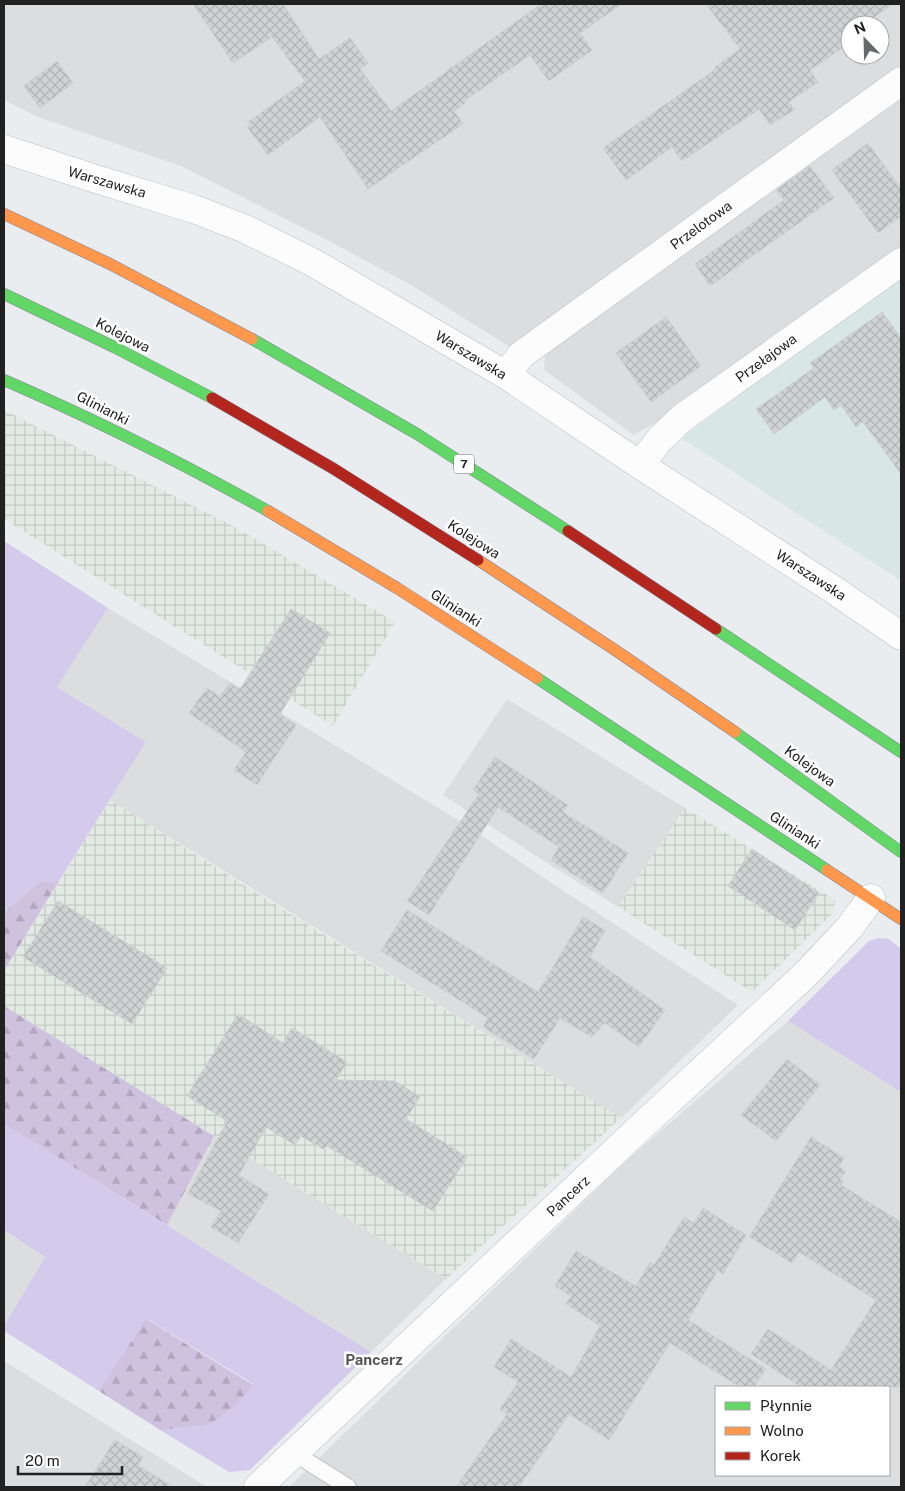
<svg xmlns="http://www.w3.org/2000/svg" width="905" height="1491" font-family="'Public Sans',sans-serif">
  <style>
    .residential { fill: #dbddde; fill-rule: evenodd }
    .commercial { fill: #d8e7e6 }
    .industrial { fill: url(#industrial-grid) }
    .grass { fill: #d4cbec }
    .forest { fill: url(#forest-firs) }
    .building { fill: url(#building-cross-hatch); stroke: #ccd0d2 }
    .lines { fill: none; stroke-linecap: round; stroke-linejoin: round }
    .lane-casing { stroke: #bdbebf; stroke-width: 18 }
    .street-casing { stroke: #bdbebf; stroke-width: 29 }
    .fast-casing { stroke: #82859a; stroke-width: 12 }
    .slow-casing { stroke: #82859a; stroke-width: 12 }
    .jam-casing { stroke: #82859a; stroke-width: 12 }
    .lane { stroke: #fcfcfd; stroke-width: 16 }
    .street { stroke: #fcfcfd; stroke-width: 28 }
    .fast { stroke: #63d668; stroke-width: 11 }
    .slow { stroke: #ff974d; stroke-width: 11 }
    .jam { stroke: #b3261e; stroke-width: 11 }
    .labels { text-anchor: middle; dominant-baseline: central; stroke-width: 5; stroke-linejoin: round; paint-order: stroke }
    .shield { fill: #fff; stroke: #646464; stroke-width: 1 }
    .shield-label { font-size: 12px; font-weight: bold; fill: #212121 }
    .street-label { font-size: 14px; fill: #212121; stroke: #fff }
    .neighbourhood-label { font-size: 15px; font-weight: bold; fill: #545454; stroke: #fff }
  </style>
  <defs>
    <pattern id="industrial-grid" width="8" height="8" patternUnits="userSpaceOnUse" patternTransform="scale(1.25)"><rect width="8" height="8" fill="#e2ebe3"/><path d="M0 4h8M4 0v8" fill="none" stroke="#c2c9c2"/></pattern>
    <pattern id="forest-firs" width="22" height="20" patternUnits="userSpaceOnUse" patternTransform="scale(1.25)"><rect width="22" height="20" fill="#cec2de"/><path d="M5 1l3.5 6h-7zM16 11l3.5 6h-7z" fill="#b1a6be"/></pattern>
    <pattern id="building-cross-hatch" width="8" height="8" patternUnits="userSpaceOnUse" patternTransform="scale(1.25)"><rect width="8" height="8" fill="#cfd3d4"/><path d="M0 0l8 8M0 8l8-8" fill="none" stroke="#b1b5b6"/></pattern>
  </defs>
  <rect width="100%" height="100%" fill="#eaedef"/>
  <!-- residential -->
  <path class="residential" d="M4,4h897v64l-391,279 -99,-62 -80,-43 -150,-76 -143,-49 -34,-17zM850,25h30v30h-30z
    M901,94v154l-241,172 -26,15 -90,-65 1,-17z
    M108,608l352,213 78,53 200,131 -117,113 -511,-318 36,-58 -89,-55z
    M507,699l178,109 -67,99 -71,-44 -104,-68z
    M788,1021l113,71v395h-612l337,-326zM716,1387h173v88h-173z
    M214,1136l232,143 -75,73 -204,-127z
    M4,1230l41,27 -41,69z
    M4,1361l203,126h-203z"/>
  <!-- commercial -->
  <path class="commercial" d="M901,277v304l-220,-143z"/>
  <!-- industrial -->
  <path class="industrial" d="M4,410l231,117 160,95 -62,104 -329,-207z
    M110,800l113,72 398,246 -175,161 -442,-273v-35z
    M685,808l150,92 -2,13 -81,79 -134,-85z"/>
  <!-- grass -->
  <path class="grass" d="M4,541l104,67 -51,79 89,55 -87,139 -19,1 -36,30z
    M878,938l11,1 12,10v143l-113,-71 81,-80z
    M4,1124l367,228 -121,118 -21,2 -69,-42 49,-5 26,-18 18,-23 -106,-65 -48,72 -95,-60v-5l41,-69 -41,-27z"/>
  <!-- forest -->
  <path class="forest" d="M59,881l-55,90v-59l36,-30z
    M4,1006l210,130 -47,89 -163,-101z
    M146,1319l107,66 -18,22 -26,18 -49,5 -61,-39z"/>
  <!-- building -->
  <path class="building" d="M193,4h90l36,55 31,-21 18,25 -8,6 31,42 150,-107h81l-42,29 12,17 -43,31 -19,-26 -66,46 2,2 -12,8 9,13 -95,65 -48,-72 -52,38 -21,-28 3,-2 -2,-3 57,-41 -33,-44 -39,26z
    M706,4h187l-30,21h-13v18l-40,27 8,12 -29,20 5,8 -24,15 -11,-16 -77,52 -10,-14 -46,33 -23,-32 113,-79 -1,-2 25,-18z
    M57,61l16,22 -33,25 -16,-22z
    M868,143l33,46v27l-23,17 -46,-63z
    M810,166l24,32 -124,88 -15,-22 89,-64 -8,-10z
    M882,312l19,26v136l-38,-52 -7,5 -15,-22 -7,5 -9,-13 -51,37 -18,-25 58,-41 -4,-5z
    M666,317l35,49 -50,36 -35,-49z
    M291,609l39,24 -50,81 16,11 -39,60 -23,-15 12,-18 -57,-39 18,-25 13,9 10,-14 10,6z
    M495,757l73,48 -5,7 65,41 -25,40 -52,-33 8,-13 -61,-40 -69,108 -22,-14 72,-107 -6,-4z
    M752,849l67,44 -24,37 -67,-44z
    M58,901l109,67 -35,56 -109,-67z
    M407,910l131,82 45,-75 22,13 -15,27 75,53 -26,37 -34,-24 -13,14 -32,-19 -26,41 -51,-32 5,-9 -107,-67z
    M238,1014l45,29 9,-15 55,34 -11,18 57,1 7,3 20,13 -14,22 61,38 -34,54 -106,-65 -4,3 -22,-13 -6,9 -29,-18 -27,48 30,19 -31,49 -27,-16 10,-16 -33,-17 39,-73 -40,-25z
    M787,1059l33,26 -44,56 -35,-26z
    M811,1137l33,21 -5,9 7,4 -6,9 3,1 -2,4 60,37v165h-100l-50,-33 17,-25 63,41 45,-70 -77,-48 -7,11 -43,-26z
    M703,1208l43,27 -23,39 -5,-4 -30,50 78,49 -12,18h-14l-70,-44 -61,97 -40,-26 -50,73h-63l51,-73 -7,-5 18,-27 -24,-15 17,-28 60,38 29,-51 -34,-22 5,-8 -16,-10 21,-35 60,35 14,-24 4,3 30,-48 10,6z
    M115,1440l28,17 -5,8 35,22h-88z"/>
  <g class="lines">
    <!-- lane casing -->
    <g class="lane-casing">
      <path id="lane" d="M294,1453l54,34"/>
    </g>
    <!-- street casing -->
    <g class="street-casing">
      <path id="street" d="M4,149l95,31 95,29 49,19 69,34 194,113 134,90 191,123 70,48
        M506,375l15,-20 380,-274
        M640,465l20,-26 22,-21 219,-156
        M258,1487l386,-363 162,-150 44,-47 21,-29"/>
    </g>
    <!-- fast casing -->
    <g class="fast-casing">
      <path id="fast" d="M4,294l110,53 98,51
        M252,339l165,95 151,97
        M4,380c90,39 178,83 264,131
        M716,629l185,123
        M537,678l290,192
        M735,732l166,120"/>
    </g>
    <!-- slow casing -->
    <g class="slow-casing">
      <path id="slow" d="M4,214l106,50 142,75
        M268,511l129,77 140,90
        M478,560l137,90 120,82
        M827,870l74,49"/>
    </g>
    <!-- jam casing -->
    <g class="jam-casing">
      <path id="jam" d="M212,398l122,71 144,91
        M568,531l148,98"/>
    </g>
    <!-- lane -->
    <use href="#lane" class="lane"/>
    <!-- street -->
    <use href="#street" class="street"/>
    <!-- fast -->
    <use href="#fast" class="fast"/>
    <!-- slow -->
    <use href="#slow" class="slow"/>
    <!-- jam -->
    <use href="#jam" class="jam"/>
  </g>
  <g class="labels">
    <!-- shield labels -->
    <rect class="shield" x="454" y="454.5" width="20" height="19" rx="4"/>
    <g class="shield-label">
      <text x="464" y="464">7</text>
    </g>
    <!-- street labels -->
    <g class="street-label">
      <text transform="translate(107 182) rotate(16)">Warszawska</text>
      <text transform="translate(701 225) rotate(-36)">Przelotowa</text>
      <text transform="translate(123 335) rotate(27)">Kolejowa</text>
      <text transform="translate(471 355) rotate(31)">Warszawska</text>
      <text transform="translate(766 358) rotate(-36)">Przełajowa</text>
      <text transform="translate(103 408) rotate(27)">Glinianki</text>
      <text transform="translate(474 539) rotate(33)">Kolejowa</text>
      <text transform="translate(811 575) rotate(33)">Warszawska</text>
      <text transform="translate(456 608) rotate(33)">Glinianki</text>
      <text transform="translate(810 766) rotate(36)">Kolejowa</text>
      <text transform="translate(795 830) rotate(33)">Glinianki</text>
      <text transform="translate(568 1196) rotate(-43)">Pancerz</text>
    </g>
    <!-- neighbourhood labels -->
    <g class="neighbourhood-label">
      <text x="374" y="1359">Pancerz</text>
    </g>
  </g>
  <!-- border -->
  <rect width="905" height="1491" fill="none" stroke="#212121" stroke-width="10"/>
  <!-- legend -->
  <rect x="715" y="1386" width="175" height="90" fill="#ffffff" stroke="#a6a6a6"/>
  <rect x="725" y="1402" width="25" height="8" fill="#63d668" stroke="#a6a6a6"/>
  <text x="760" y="1411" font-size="15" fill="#212121">Płynnie</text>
  <rect x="725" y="1427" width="25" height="8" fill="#ff974d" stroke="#a6a6a6"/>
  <text x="760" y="1436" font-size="15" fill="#212121">Wolno</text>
  <rect x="725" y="1452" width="25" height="8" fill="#b3261e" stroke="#a6a6a6"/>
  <text x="760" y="1461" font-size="15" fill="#212121">Korek</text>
  <!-- north arrow -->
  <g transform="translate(865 40) rotate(337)"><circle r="24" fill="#ffffff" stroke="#a6a6a6"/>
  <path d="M0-4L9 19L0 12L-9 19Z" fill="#676869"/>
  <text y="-8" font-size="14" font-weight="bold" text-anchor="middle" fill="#212121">N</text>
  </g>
  <!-- scale -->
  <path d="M18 1466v8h104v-8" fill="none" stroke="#212121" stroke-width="2.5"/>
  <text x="25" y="1466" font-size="15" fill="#212121" stroke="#ffffff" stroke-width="4" paint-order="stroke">20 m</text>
</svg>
